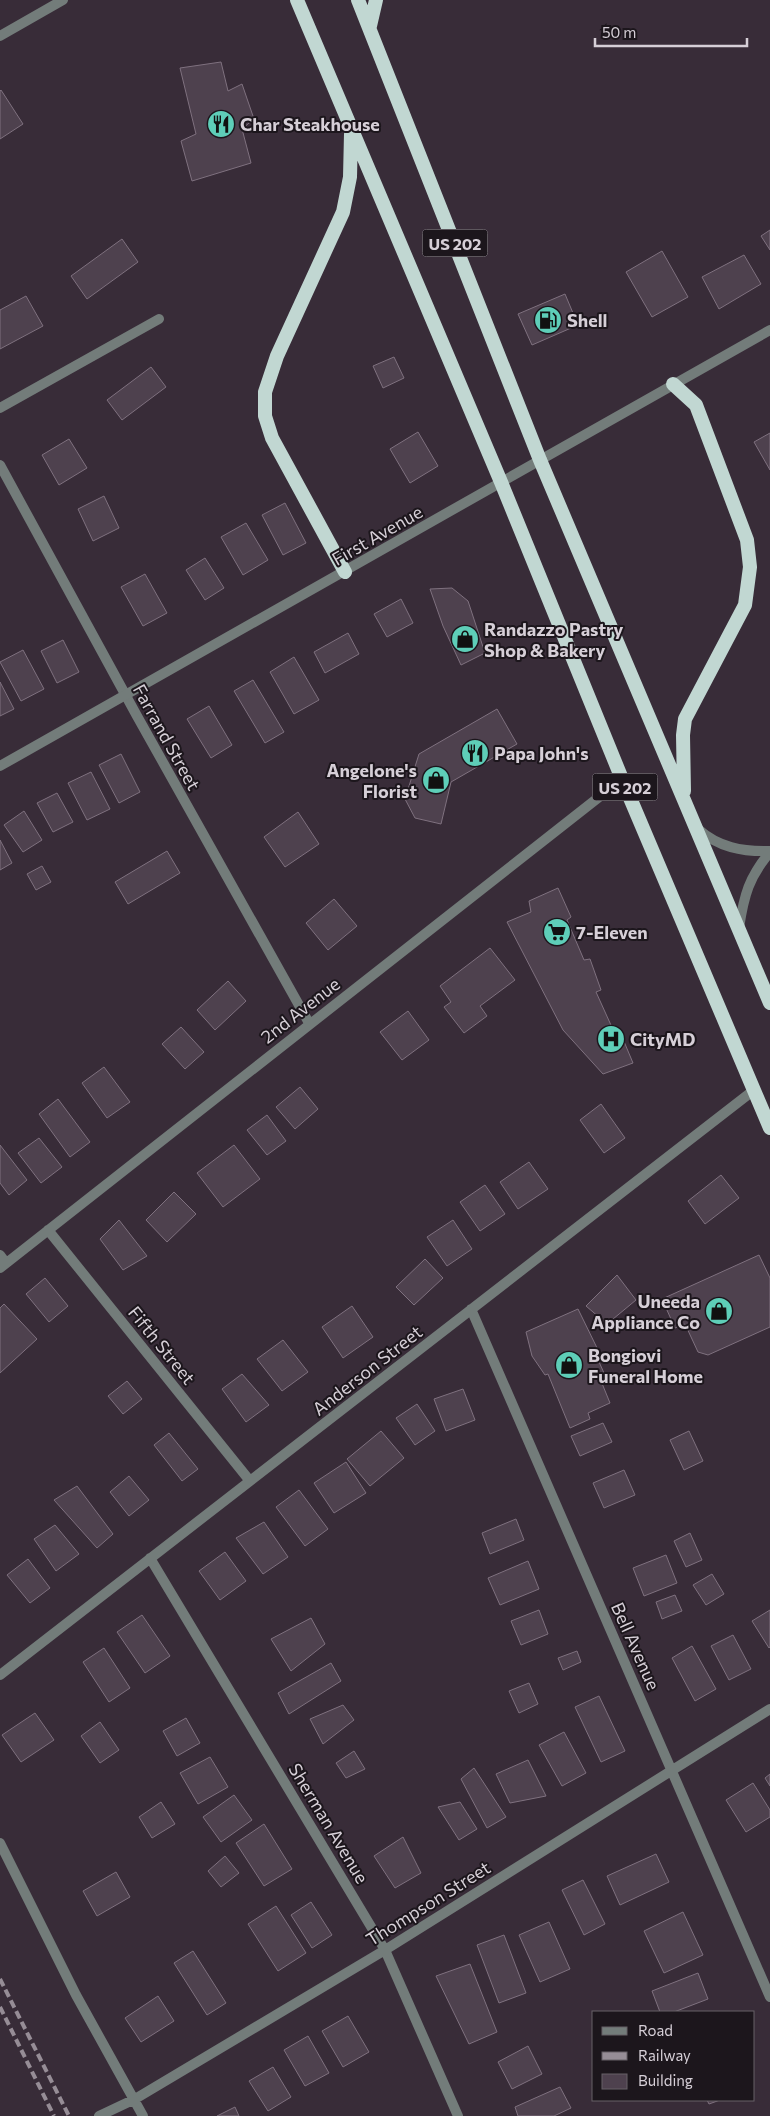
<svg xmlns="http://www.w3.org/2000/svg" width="770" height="2116" font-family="Commissioner,sans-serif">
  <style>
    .building { fill: #4e414e; stroke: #7f717f }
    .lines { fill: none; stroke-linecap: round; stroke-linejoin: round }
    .minor { stroke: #737c7a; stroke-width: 10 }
    .tertiary { stroke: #737c7a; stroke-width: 10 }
    .trunk { stroke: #c1d7d2; stroke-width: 14 }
    .rail { stroke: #968d96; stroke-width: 4; stroke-dasharray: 8 4; stroke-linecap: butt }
    .labels { text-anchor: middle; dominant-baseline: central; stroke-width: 4; stroke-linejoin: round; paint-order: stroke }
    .shield { fill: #1c161c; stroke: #9e989f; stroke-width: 1 }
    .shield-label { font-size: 16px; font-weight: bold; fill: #d6cfd7 }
    .poi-label { font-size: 18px; font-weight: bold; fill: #d6cfd7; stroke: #1c161c; text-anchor: start }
    .street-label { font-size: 18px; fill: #d6cfd7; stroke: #1c161c }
  </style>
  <rect width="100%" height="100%" fill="#382c38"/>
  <!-- building -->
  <path class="building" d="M221,62l7,29 14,-7 12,35 -12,10 9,34 -59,18 -11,-40 15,-7 -16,-66z
    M1,90l22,34 -23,15v-48z
    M770,230v20l-9,-14z
    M122,239l16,23 -51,37 -16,-23z
    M662,251l26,46 -36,20 -26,-45z
    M744,255l17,29 -42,25 -17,-32z
    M565,294l13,31 -46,20 -14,-31z
    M26,296l17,30 -43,23v-39z
    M394,357l10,21 -21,10 -10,-22z
    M151,367l15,20 -44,33 -15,-20z
    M418,432l20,34 -28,17 -20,-34z
    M770,433v37l-16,-28z
    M69,439l18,29 -28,17 -17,-30z
    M104,496l15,32 -26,13 -15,-32z
    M285,503l21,40 -23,12 -21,-40z
    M246,523l22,37 -25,15 -22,-38z
    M205,558l19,30 -19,12 -19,-30z
    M145,574l22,39 -24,13 -22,-39z
    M452,588l16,13 17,52 -24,12 -18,-39 -13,-37z
    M401,599l12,24 -26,14 -13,-23z
    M348,633l11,21 -34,19 -11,-21z
    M63,640l16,32 -22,11 -16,-32z
    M23,650l21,39 -23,12 -21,-39z
    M294,657l25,43 -25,14 -24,-42z
    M253,680l31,52 -19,11 -31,-52z
    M0,682l14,27 -14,7z
    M209,706l23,39 -21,13 -24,-39z
    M497,709l20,35 -66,38 -10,42 -26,-6 -10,-19 14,-45z
    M121,754l19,38 -21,11 -20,-38z
    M91,772l19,37 -23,11 -19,-37z
    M57,793l16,29 -20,10 -16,-29z
    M24,811l18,29 -19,12 -19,-27z
    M298,812l21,32 -34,23 -21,-30z
    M0,840l12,23 -12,7z
    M167,851l13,22 -52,31 -13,-22z
    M42,866l9,16 -15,8 -9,-16z
    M558,888l13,29 -4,3 17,40 6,-1 11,31 -5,2 19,42 5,-2 13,31 -30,11 -40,-44 -56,-108 24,-10 -2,-11z
    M334,899l23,27 -29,24 -22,-27z
    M490,948l25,32 -35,26 7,10 -23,17 -20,-26 7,-5 -11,-16z
    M228,981l18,20 -31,29 -18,-20z
    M408,1011l21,29 -27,20 -22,-28z
    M181,1027l23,25 -19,17 -23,-25z
    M104,1067l26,35 -23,16 -25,-35z
    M300,1087l18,22 -23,20 -19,-22z
    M58,1099l32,43 -20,15 -31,-43z
    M601,1104l24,34 -21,15 -24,-33z
    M267,1115l19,26 -19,14 -20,-25z
    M39,1138l23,29 -21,16 -23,-30z
    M0,1145l27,35 -18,15 -9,-12z
    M234,1145l26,34 -37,28 -26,-34z
    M529,1162l19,27 -30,20 -18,-27z
    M721,1175l18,23 -34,26 -17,-23z
    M485,1185l20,29 -25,17 -20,-29z
    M174,1192l22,22 -29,28 -21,-22z
    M119,1220l28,36 -24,14 -23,-31z
    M453,1220l19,29 -25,17 -20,-29z
    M759,1255l11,23v49l-62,28 -10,-3 -13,-28 -10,4 -13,-29z
    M425,1259l18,19 -29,27 -18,-18z
    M617,1275l19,25 -29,24 -21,-18z
    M45,1278l23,28 -19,16 -23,-28z
    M4,1304l33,35 -37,34v-65z
    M352,1306l21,31 -30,21 -21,-31z
    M578,1309l21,43 -4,1 9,20 -5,3 11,27 -22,10 2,6 -20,9 -22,-54 -3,1 -13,-19 -6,-24z
    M283,1340l25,32 -26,19 -25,-32z
    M242,1374l27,31 -23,17 -24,-33z
    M127,1381l15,18 -19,15 -15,-18z
    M463,1389l12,31 -29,11 -12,-32z
    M417,1404l18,27 -20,14 -19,-27z
    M603,1423l9,19 -32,14 -9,-20z
    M381,1431l23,27 -34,28 -23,-27z
    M689,1431l14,30 -19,9 -14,-30z
    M169,1433l29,36 -16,12 -28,-36z
    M346,1462l20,31 -32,20 -20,-30z
    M624,1470l11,25 -31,13 -11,-25z
    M129,1476l20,24 -20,16 -19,-24z
    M77,1486l36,48 -16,14 -43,-48z
    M299,1490l29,39 -23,17 -29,-39z
    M516,1519l8,21 -34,14 -8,-21z
    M264,1522l24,35 -25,17 -27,-36z
    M55,1525l24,29 -23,17 -22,-32z
    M690,1533l12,27 -16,7 -12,-26z
    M225,1552l21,29 -26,19 -21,-29z
    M666,1555l11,28 -33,13 -11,-28z
    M28,1559l22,29 -20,15 -23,-28z
    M528,1561l11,28 -39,16 -12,-27z
    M712,1574l12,20 -18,11 -13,-20z
    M675,1595l7,16 -20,8 -6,-17z
    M539,1610l9,24 -27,11 -10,-24z
    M770,1610v37l-1,1 -17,-27z
    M142,1615l28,41 -25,17 -28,-41z
    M311,1618l14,26 -34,27 -20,-32z
    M733,1635l18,34 -22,11 -18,-34z
    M692,1646l24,43 -21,12 -23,-43z
    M104,1648l26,40 -21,14 -26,-40z
    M577,1651l4,11 -18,8 -5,-12z
    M331,1663l10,18 -52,33 -11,-21z
    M529,1683l9,21 -19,9 -10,-22z
    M599,1696l26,55 -24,11 -26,-55z
    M343,1705l11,15 -31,24 -13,-25z
    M35,1713l19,27 -33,22 -19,-27z
    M186,1718l14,25 -23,13 -14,-25z
    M100,1722l19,28 -19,13 -19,-27z
    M564,1732l22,41 -24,13 -23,-41z
    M354,1751l11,18 -19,9 -10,-15z
    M210,1757l18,30 -30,17 -18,-31z
    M528,1760l18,36 -36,7 -14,-29z
    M474,1768l32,49 -19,11 -26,-49z
    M770,1774v12l-5,-8z
    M753,1783l17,27v7l-24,15 -20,-32z
    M234,1795l18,25 -31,22 -18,-25z
    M161,1802l14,22 -23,14 -13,-21z
    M460,1802l17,27 -18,11 -21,-33z
    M264,1824l28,45 -28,17 -28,-43z
    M403,1837l18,36 -26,15 -21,-32z
    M656,1854l13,28 -49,23 -13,-29z
    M225,1856l14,17 -18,14 -13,-16z
    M116,1872l14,25 -33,19 -14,-25z
    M583,1880l22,44 -21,11 -22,-45z
    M311,1902l21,33 -20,13 -21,-33z
    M276,1906l30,47 -28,18 -30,-47z
    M683,1912l20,43 -39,18 -20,-42z
    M549,1922l21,47 -30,13 -21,-47z
    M504,1935l22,58 -27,10 -22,-58z
    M193,1951l33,52 -19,12 -33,-52z
    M470,1964l27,68 -28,12 -33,-68z
    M698,1973l10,26 -34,13h-14l-8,-21z
    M158,1996l16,25 -33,21 -16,-24z
    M348,2016l21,36 -26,15 -21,-36z
    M308,2036l21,37 -24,13 -21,-36z
    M528,2046l14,28 -30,15 -14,-27z
    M273,2067l18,30 -23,14 -19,-30z
    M560,2087l11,21 -17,8h-36l-3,-9z
    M707,2100h13l-11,4z
    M235,2107l4,9h-22z"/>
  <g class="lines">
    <!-- minor -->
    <path class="minor" d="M0,36l63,-36
      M0,408l159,-89
      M0,465l137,251 172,307
      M698,829c20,18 44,23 72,22
      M739,928c5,-33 10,-51 31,-76
      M48,1230l202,251
      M0,1255l6,8
      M0,1268l622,-489
      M471,1309l299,688
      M150,1558l235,392 73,166
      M0,1675l754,-585
      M0,1843l76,152 67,121
      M99,2116l36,-17 250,-149 385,-241"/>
    <!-- tertiary -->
    <path class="tertiary" d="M0,766l770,-436"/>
    <!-- trunk -->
    <path class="trunk" d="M297,0l204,482 121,297 148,349
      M358,0l182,460 230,543
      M370,26l6,-26
      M673,384l23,21 51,135 3,27 -5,38 -60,114 -2,16 1,56
      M345,572l-73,-134 -7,-22v-24l12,-36 66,-144 7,-35 1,-43"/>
    <!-- rail -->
    <path class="rail" d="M0,1979l69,137
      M0,2007l54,109"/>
  </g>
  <!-- icons -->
  <defs>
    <g id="restaurant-disc" transform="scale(1.4375)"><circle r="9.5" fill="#5eceb8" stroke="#1c161c"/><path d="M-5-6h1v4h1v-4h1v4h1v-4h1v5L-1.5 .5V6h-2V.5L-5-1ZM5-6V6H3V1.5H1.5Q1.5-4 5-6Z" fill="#111"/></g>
    <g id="fuel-disc" transform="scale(1.4375)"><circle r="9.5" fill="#5eceb8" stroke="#1c161c"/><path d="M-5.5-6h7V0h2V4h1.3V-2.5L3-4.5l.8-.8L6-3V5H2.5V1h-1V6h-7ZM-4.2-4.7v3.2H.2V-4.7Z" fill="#111"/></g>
    <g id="shop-disc" transform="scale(1.4375)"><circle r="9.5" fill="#5eceb8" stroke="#1c161c"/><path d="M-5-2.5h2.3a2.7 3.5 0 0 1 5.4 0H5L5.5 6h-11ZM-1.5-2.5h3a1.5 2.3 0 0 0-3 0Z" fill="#111"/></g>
    <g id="supermarket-disc" transform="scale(1.4375)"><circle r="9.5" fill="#5eceb8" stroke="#1c161c"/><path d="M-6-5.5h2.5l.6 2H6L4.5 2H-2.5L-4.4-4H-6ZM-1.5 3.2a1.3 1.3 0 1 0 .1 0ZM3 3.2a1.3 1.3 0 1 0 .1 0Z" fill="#111"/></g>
    <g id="hospital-disc" transform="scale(1.4375)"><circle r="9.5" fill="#5eceb8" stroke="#1c161c"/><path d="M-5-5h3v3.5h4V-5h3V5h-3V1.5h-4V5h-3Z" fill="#111"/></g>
  </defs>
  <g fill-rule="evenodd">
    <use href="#restaurant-disc" x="221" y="124"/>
    <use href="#fuel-disc" x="548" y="320"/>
    <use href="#shop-disc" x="465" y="639"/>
    <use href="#restaurant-disc" x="475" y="753"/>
    <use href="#shop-disc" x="436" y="780"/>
    <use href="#supermarket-disc" x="557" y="932"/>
    <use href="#hospital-disc" x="611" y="1039"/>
    <use href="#shop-disc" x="719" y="1311"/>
    <use href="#shop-disc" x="569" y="1365"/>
  </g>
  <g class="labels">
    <!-- shield labels -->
    <g class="shield">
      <rect x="422.5" y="229.5" width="65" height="27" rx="4"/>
      <rect x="592.5" y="773.5" width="65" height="27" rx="4"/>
    </g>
    <g class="shield-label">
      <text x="455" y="243">US 202</text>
      <text x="625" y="787">US 202</text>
    </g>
    <!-- poi labels -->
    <g class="poi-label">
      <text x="240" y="124">Char Steakhouse</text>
      <text x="567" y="320">Shell</text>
      <text x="484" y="629">Randazzo Pastry<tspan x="484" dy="21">Shop &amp; Bakery</tspan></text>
      <text x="494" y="753">Papa John's</text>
      <text x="417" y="770" text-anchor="end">Angelone's<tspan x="417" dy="21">Florist</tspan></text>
      <text x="576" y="932">7-Eleven</text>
      <text x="630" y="1039">CityMD</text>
      <text x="700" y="1301" text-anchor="end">Uneeda<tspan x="700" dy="21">Appliance Co</tspan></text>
      <text x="588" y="1355">Bongiovi<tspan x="588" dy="21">Funeral Home</tspan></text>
    </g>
    <!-- street labels -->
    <g class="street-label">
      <text transform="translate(377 535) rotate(-30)">First Avenue</text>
      <text transform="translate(167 737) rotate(61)">Farrand Street</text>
      <text transform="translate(300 1010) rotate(-38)">2nd Avenue</text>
      <text transform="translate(162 1345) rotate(51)">Fifth Street</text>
      <text transform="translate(367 1370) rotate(-38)">Anderson Street</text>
      <text transform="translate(636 1646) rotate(66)">Bell Avenue</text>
      <text transform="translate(329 1823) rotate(59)">Sherman Avenue</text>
      <text transform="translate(428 1903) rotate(-32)">Thompson Street</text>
    </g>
  </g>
  <!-- legend -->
  <rect x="592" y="2011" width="162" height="90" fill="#1c161c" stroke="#666067"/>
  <rect x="602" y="2027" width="25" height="8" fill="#737c7a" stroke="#666067"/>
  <text x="638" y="2036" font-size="15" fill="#d6cfd7">Road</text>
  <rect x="602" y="2052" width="25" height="8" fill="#968d96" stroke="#666067"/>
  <text x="638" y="2061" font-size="15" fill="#d6cfd7">Railway</text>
  <rect x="602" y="2074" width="25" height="15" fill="#4e414e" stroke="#666067"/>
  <text x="638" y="2086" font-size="15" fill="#d6cfd7">Building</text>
  <!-- scale -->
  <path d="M595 38v8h152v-8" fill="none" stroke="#d6cfd7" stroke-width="2.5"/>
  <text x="602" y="38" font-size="15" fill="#d6cfd7" stroke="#1c161c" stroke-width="4" paint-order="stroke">50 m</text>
</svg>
